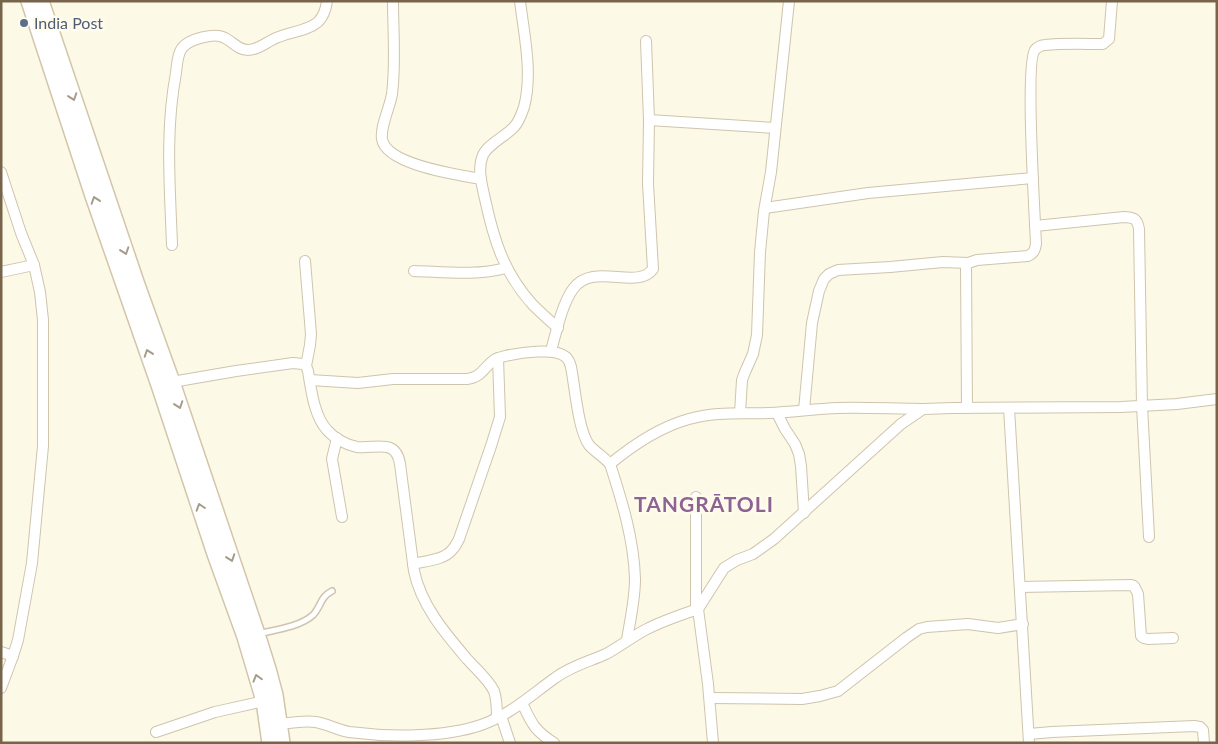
<svg xmlns="http://www.w3.org/2000/svg" width="1218" height="744" font-family="Lato,sans-serif">
	<style>
		.lines { fill: none; stroke-linecap: round; stroke-linejoin: round }
		.service-casing { stroke: #cfc4ad; stroke-width: 8 }
		.minor-casing { stroke: #cfc4ad; stroke-width: 12 }
		.secondary-casing { stroke: #d2c5aa; stroke-width: 18 }
		.service { stroke: #fff; stroke-width: 5 }
		.minor { stroke: #fff; stroke-width: 10 }
		.secondary { stroke: #fff; stroke-width: 15 }
		.oneway { stroke: #a79b8a }
		.service-dot { fill: #5c6f8a; stroke: #fffcee; stroke-width: 2 }
		.labels { text-anchor: middle; stroke-width: 5; stroke-linejoin: round; paint-order: stroke }
		.service-label { font-size: 16px; fill: #4e5e75; stroke: #fffcee; text-anchor: start }
		.district-label { font-size: 21px; font-weight: bold; letter-spacing: 1px; fill: #8e6293; stroke: #fffcee }
	</style>
	<rect width="100%" height="100%" fill="#fdf9e7"/>
	<g class="lines">
		<g class="service-casing">
			<path id="service" d="M258 634C274 630 300 627 313 615 321 607 320 597 332 591"/>
		</g>
		<g class="minor-casing">
			<g id="minor">
				<path d="M393 1C393 32 396 63 392 94 390 107 380 127 382 139 386 165 459 175 481 179"/>
				<path d="M520 1C524 35 533 73 524 107 522 113 519 122 514 127 506 136 488 144 483 155 477 169 482 185 485 199 494 241 504 273 533 305 541 313 550 321 558 328"/>
				<polyline points="649,120 775,128"/>
				<polyline points="1,172 21,233 34,265 40,292 43,320 43,446 32,563 18,640 13,656 1,688"/>
				<polyline points="765,208 868,193 1033,178"/>
				<path d="M1035 226 1124 217C1134 218 1137 218 1139 229L1142 406 1149 537"/>
				<path d="M172 245C170 187 165 131 176 73 177 65 177 55 182 48 189 39 215 32 225 38 233 42 238 50 248 50 257 50 264 44 272 40 286 32 306 32 318 22 324 16 326 9 327 1"/>
				<polyline points="305,261 311,334 310,345 306,366"/>
				<path d="M414 271C445 272 476 276 506 268"/>
				<polyline points="1,272 34,265"/>
				<path d="M551 351C556 333 562 304 573 289 593 261 637 291 653 269L648 184 649 120 646 41"/>
				<path d="M310 380 358 383 393 379H467C482 377 483 368 494 360 497 358 501 357 505 356 519 353 555 347 566 357 569 360 570 363 571 367 575 387 578 430 589 445 595 452 603 456 610 464 622 501 634 540 635 579 635 600 630 620 627 640"/>
				<path d="M172 382 236 371 293 363 303 364 306 366 308 371C311 389 314 416 327 430 334 438 346 445 357 447 376 449 396 438 400 464L414 571C421 605 445 633 467 659 476 669 488 679 494 691 497 700 497 709 497 718"/>
				<path d="M967 408 966 266 968 263 977 260 1028 256C1034 253 1035 250 1036 244 1035 218 1025 61 1035 50 1037 47 1042 45 1045 45 1063 43 1084 44 1103 44L1109 39 1112 1"/>
				<polyline points="1009,408 1029,743"/>
				<polyline points="804,410 812,323 819,291 824,279 829,274 838,270 890,267 943,262 968,263"/>
				<polyline points="740,413 742,380 745,372 753,354 757,335 760,252 764,211 771,172 789,1"/>
				<polyline points="777,413 785,429 795,444 799,454 801,466 804,513"/>
				<polyline points="337,438 332,459 342,517"/>
				<path d="M610 464C633 445 660 427 689 419 716 411 742 414 769 413 792 412 815 409 838 408 866 407 895 409 923 409"/>
				<path d="M413 564C425 561 444 560 452 550 455 547 457 543 459 539L491 446 500 417 498 358"/>
				<polyline points="1020,587 1131,585 1134,586 1138,594 1141,636 1144,638 1148,639 1173,638"/>
				<polyline points="698,609 724,568 737,560 753,554 774,539 901,424 923,409 953,408 1121,407 1177,404 1217,399"/>
				<polyline points="696,610 696,497"/>
				<polyline points="1,652 13,656"/>
				<polyline points="710,698 802,699 820,696 838,691 906,638 919,629 927,627 968,624 998,628 1023,624"/>
				<path d="M522 703C532 724 534 730 554 743"/>
				<polyline points="501,716 510,743"/>
				<path d="M274 725C288 723 303 720 316 722 327 724 338 730 349 732 388 737 443 738 481 725 510 715 531 695 555 678 571 666 588 662 606 654 619 647 632 637 645 630 662 621 680 615 698 609L708 684 713 743"/>
				<polyline points="156,732 215,712 264,701"/>
				<polyline points="1029,734 1052,732 1194,726 1200,727 1203,730 1204,743"/>
			</g>
		</g>
		<g class="secondary-casing">
			<g id="secondary">
				<polyline points="29,1 93,196 159,385 215,554 245,637 264,701 270,743"/>
				<polyline points="41,1 137,285 172,382 257,634 268,669 275,695 282,743"/>
			</g>
		</g>
		<use href="#service" class="service"/>
		<use href="#minor" class="minor"/>
		<use href="#secondary" class="secondary"/>
	</g>
	<defs><path id="oneway-chevron" d="M-2-3.5L2.5 0L-2 3.5" fill="none" stroke-width="1.6" stroke-linecap="round" stroke-linejoin="round" transform="scale(1.25)"/></defs>
	<g class="oneway">
		<use href="#oneway-chevron" transform="translate(73 97) rotate(71)"/>
		<use href="#oneway-chevron" transform="translate(95 200) rotate(-109)"/>
		<use href="#oneway-chevron" transform="translate(125 251) rotate(71)"/>
		<use href="#oneway-chevron" transform="translate(148 353) rotate(-109)"/>
		<use href="#oneway-chevron" transform="translate(179 405) rotate(71)"/>
		<use href="#oneway-chevron" transform="translate(200 507) rotate(-108)"/>
		<use href="#oneway-chevron" transform="translate(231 558) rotate(71)"/>
		<use href="#oneway-chevron" transform="translate(257 678) rotate(-106)"/>
	</g>
	<circle class="service-dot" cx="24" cy="23" r="5"/>
	<g class="labels">
		<g class="service-label">
			<text x="34" y="29">India Post</text>
		</g>
		<g class="district-label">
			<text x="704" y="512">TANGRĀTOLI</text>
		</g>
	</g>
	<rect width="1218" height="744" fill="none" stroke="#77654b" stroke-width="5"/>
</svg>
